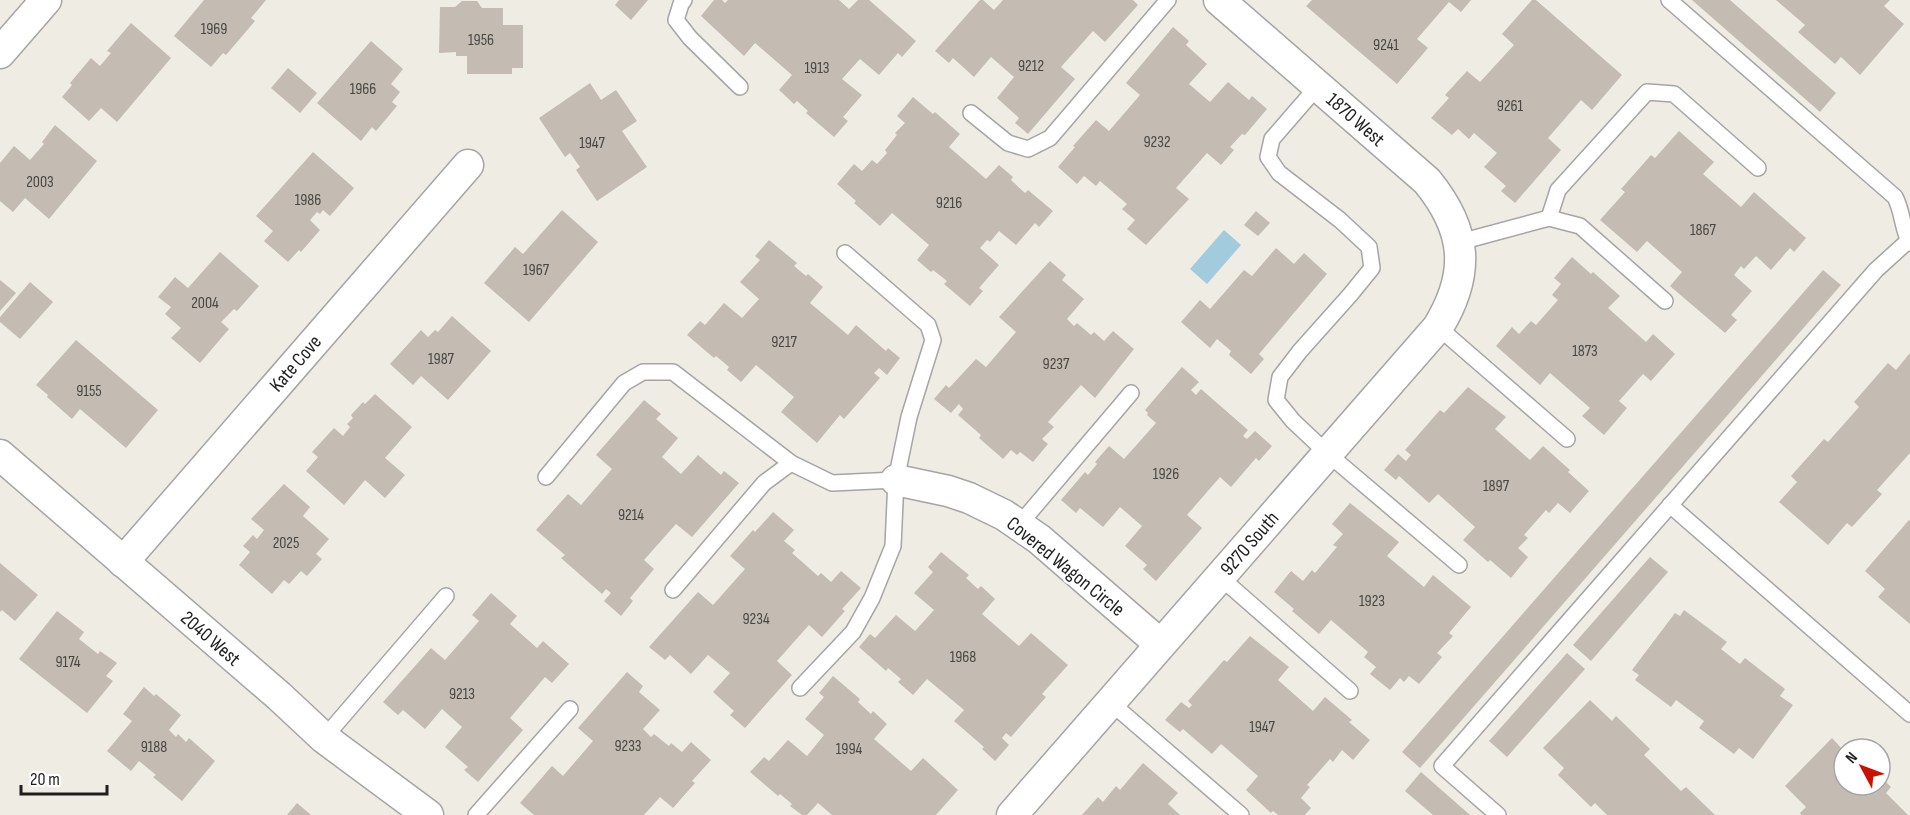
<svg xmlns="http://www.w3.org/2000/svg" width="1910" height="815" font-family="'Sofia Sans Condensed',sans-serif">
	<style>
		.water { fill: #a3cbde }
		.building { fill: #c4bcb3 }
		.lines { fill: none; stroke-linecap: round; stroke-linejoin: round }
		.lane-casing { stroke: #a5a5a5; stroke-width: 18 }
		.street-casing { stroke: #a5a5a5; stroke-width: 33 }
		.lane { stroke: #fff; stroke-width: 15 }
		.street { stroke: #fff; stroke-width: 30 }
		.labels { text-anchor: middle; stroke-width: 5; stroke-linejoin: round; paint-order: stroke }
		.number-label { font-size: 16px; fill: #484643 }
		.street-label { font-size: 20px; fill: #1e1e1e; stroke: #fff }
	</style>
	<rect width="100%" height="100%" fill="#efece3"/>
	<polygon class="water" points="1224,230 1241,245 1207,284 1190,269"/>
	<g class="building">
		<polygon points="204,0 266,0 251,18 255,21 226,55 223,53 211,67 174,36"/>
		<polygon points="619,0 648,0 631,20 615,5"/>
		<polygon points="714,0 722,0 725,3 728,0 839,0 849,9 858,0 869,0 916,41 902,57 898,53 879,75 860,59 842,79 862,95 843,117 848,121 834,137 806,113 808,111 797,101 794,104 779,90 792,75 755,43 744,56 701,16"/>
		<polygon points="980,0 983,0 994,10 1003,0 1133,0 1138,5 1105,42 1093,31 1061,67 1075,79 1028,134 1015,123 1019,118 997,98 1014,77 991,57 974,77 953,58 949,63 935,51"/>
		<polygon points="1312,0 1471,0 1461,12 1449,2 1417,39 1428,48 1397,84 1306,6"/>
		<polygon points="1532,0 1536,0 1622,75 1592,110 1581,100 1548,138 1561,150 1515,203 1501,191 1506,186 1484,167 1497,153 1474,133 1469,139 1458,129 1452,135 1431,118 1449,98 1445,95 1467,71 1480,82 1514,45 1502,34"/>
		<polygon points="1692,0 1730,0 1836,93 1820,112"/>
		<polygon points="1776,0 1890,0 1884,6 1904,24 1860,75 1841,57 1835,64 1798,32 1805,25"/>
		<polygon points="462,1 477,1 482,8 503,8 503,25 523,25 523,68 512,68 512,74 467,74 467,56 456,56 456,52 439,53 440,7 455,7"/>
		<polygon points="131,23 171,58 117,122 101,108 89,121 62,97 72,85 70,83 91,58 100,66 111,53 107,51"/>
		<polygon points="1173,27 1189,41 1186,45 1207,64 1189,84 1210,102 1228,82 1249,100 1252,96 1267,109 1245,135 1242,134 1230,147 1234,150 1221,165 1207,153 1176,188 1189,199 1146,245 1127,229 1135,220 1122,209 1127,204 1100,181 1096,186 1084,176 1077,184 1058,167 1075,147 1073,146 1096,120 1109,131 1140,95 1126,83"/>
		<polygon points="371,41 403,69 391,84 400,92 392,102 397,106 376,131 372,127 361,141 317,103"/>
		<polygon points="288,68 317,93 300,113 271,88"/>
		<polygon points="590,83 601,100 616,90 637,121 622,131 647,167 597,201 576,170 580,167 570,153 565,157 539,118"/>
		<polygon points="913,97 933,114 935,112 960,134 949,147 986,179 999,165 1013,177 1011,180 1025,193 1028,190 1053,211 1039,227 1035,223 1016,245 999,231 990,242 987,240 980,248 999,265 979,288 983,291 970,306 944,284 947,281 933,270 931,272 917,260 929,245 892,213 880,226 854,203 856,201 837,184 854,164 862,171 872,160 877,164 887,153 885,150 897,135 895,133 905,123 897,116"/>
		<polygon points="55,125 97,161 49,219 25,198 13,212 0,201 0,163 14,146 30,160 44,144 42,142"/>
		<polygon points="1679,131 1714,162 1703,174 1741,207 1754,192 1806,238 1794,252 1790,248 1771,270 1756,256 1744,269 1741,266 1734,275 1752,291 1731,315 1737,320 1725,333 1670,286 1682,272 1647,241 1637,252 1600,220 1625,192 1621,189 1651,155 1655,158"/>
		<polygon points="313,152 354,188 330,216 323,210 320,214 317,212 310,220 320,230 301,252 299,250 288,262 264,241 273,231 256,216"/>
		<polygon points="562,210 598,242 529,322 484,283 515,247 523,254"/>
		<polygon points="1256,211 1270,223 1258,236 1244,225"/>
		<polygon points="769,240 797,263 794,266 806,276 808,274 823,287 810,303 848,335 856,325 886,351 888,348 900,358 887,375 879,368 874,373 880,378 844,419 840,415 817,443 781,412 794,397 756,365 741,382 727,370 729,367 716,356 714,358 687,335 700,321 705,325 724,303 742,318 759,299 740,282 760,260 755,256"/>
		<polygon points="1276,248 1294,264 1304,253 1327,274 1259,354 1264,359 1251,374 1229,355 1231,351 1217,339 1210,348 1181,322 1200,300 1210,309 1244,270 1252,276"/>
		<polygon points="220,252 259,286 237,311 234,309 221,322 229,329 200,363 171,338 181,328 165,314 171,307 158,297 175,277 188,288"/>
		<polygon points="1572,257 1591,274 1593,272 1620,296 1608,308 1646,342 1653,334 1675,354 1651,381 1643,374 1619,401 1627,408 1604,435 1582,416 1590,408 1550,373 1540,385 1496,346 1512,327 1519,334 1531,321 1536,325 1558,300 1552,295 1561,284 1554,278"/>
		<polygon points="1050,261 1066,275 1062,280 1084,299 1067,319 1074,326 1077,323 1091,335 1094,332 1104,341 1113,331 1134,349 1095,398 1081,385 1048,422 1054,427 1042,439 1048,444 1033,462 1020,452 1017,455 1011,450 1003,459 979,438 981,435 958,415 963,409 959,404 951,413 934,399 946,385 949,388 976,359 986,367 1016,332 999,317"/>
		<polygon points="1823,270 1841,285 1420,768 1402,752"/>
		<polygon points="0,280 16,293 0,311"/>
		<polygon points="30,282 53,302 20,339 0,322 0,317"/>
		<polygon points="452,316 491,351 448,400 421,376 413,385 390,364 421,330 428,337 435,330 438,332"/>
		<polygon points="76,340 158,410 126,448 80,409 72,419 47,397 48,395 36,385"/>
		<polygon points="1910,353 1910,453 1877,490 1882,494 1852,527 1847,523 1828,545 1779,502 1797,482 1791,476 1824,439 1828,442 1859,407 1854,402 1888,363 1896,370"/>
		<polygon points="1182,367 1199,382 1191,390 1196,395 1201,389 1248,430 1243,436 1247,439 1255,431 1272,446 1259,461 1256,458 1231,487 1220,477 1187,515 1202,528 1156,581 1143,569 1147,565 1125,546 1142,526 1120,507 1103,527 1080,508 1076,513 1061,500 1085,472 1088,475 1097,464 1095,462 1109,446 1124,459 1156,423 1147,415 1148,413 1145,410"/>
		<polygon points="1468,387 1506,417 1495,429 1530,460 1543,446 1570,470 1568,472 1589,491 1570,513 1558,503 1549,513 1546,510 1524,535 1528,538 1518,548 1528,557 1511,578 1490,560 1488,562 1463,540 1475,527 1438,494 1429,503 1399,476 1396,480 1384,470 1398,454 1406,461 1411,455 1405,450 1440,410 1444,413"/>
		<polygon points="375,394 412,427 385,458 405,475 385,498 365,480 344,505 306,471 318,457 312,452 334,428 343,436 350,427 347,424 353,418 351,415 363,402 365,404"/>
		<polygon points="644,400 661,414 656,419 678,438 662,457 681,474 698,455 721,475 724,471 739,483 692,537 676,524 644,560 654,569 630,598 633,601 621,616 604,601 611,593 606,589 602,594 561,558 565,555 536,530 568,494 581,505 612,469 596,455"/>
		<polygon points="284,484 310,507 303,516 329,539 316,554 322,559 307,576 301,571 289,584 284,580 272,594 239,565 250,552 243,546 253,535 257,539 264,530 251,519"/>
		<polygon points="1350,503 1399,542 1387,556 1424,587 1433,575 1471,607 1449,633 1453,636 1437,653 1442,657 1419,684 1409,676 1404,682 1400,678 1390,690 1370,674 1376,667 1364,657 1368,652 1331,620 1319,634 1292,611 1294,609 1274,592 1291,571 1303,581 1312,570 1315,573 1337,547 1333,545 1343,534 1332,524"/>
		<polygon points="773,512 794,530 784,541 795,550 792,553 818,576 821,573 831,582 841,571 861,588 842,609 845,611 822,637 809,625 777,661 792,675 745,728 730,715 734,711 713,692 730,673 708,655 691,674 670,655 665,660 649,647 698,592 713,605 745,569 730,556 753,530 755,532"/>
		<polygon points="1909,520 1910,521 1910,624 1878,597 1885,589 1865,571"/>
		<polygon points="941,552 969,575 966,578 978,589 981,586 995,599 982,614 1019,646 1031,633 1068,665 1042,694 1046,697 1011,737 1006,733 1002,738 1009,745 995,761 982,749 984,747 954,721 964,710 927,679 913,695 898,682 901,679 888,668 886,671 859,647 870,634 875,638 896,615 915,631 934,610 914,593 933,572 928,567"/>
		<polygon points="1650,557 1668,572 1591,661 1573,645"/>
		<polygon points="0,563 38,595 15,621 2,610 0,612"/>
		<polygon points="491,593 517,616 510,624 537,648 543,641 569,664 552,683 545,677 510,718 523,730 478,782 464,770 468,767 445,747 462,727 442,709 425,729 403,710 398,715 383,702 431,648 445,660 479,621 472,615"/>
		<polygon points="1684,610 1727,642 1721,649 1740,664 1745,658 1785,689 1780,696 1793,705 1753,759 1739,748 1734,754 1699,728 1704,721 1676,700 1671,707 1635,680 1639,675 1632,670 1675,613 1680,616"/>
		<polygon points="57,611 84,632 79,639 98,654 100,651 117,663 106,676 113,681 87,713 19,659"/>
		<polygon points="1250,636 1289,667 1278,680 1313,711 1325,697 1352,720 1349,722 1370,740 1353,760 1342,750 1333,762 1330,759 1307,785 1310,787 1301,798 1311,808 1305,815 1278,815 1273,811 1271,813 1246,790 1258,776 1221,744 1212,754 1183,729 1180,732 1165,720 1181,702 1189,708 1192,705 1188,701 1224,660 1227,662"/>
		<polygon points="1567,653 1585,669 1507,757 1489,741"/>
		<polygon points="627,672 643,686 639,692 660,710 643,729 651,737 654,734 669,746 671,743 682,752 691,742 711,760 692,781 695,783 673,808 660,797 644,815 534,815 520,803 552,766 563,776 593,741 578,728"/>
		<polygon points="833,676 860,699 858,702 871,714 873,711 887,724 874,739 911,771 923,758 958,790 936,815 832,815 818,803 807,815 802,815 790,806 792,804 780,794 778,796 750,772 764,757 769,761 788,740 807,756 824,735 805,719 824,697 819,693"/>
		<polygon points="144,687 154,696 156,694 181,715 169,730 176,737 178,734 186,742 189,738 215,761 182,801 153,777 156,775 139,761 131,771 107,751 132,721 123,714"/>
		<polygon points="1590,700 1612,721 1616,716 1650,749 1644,755 1681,791 1686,787 1715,815 1607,815 1595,803 1591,807 1558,775 1564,768 1543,748"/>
		<polygon points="1832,738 1844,751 1844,785 1880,785 1880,776 1891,787 1886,793 1908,815 1801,815 1800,813 1806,807 1785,786"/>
		<polygon points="1143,763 1178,793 1168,804 1180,815 1082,815 1098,797 1103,802 1116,786 1120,790"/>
		<polygon points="1421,772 1470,815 1433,815 1405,791"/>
		<polygon points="297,803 311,815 287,815"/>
	</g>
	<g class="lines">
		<g class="lane-casing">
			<g id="lane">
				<polyline points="684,0 681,4 676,20 690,38 740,87"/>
				<path d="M1669 0 1895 197C1903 212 1902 229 1910 243"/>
				<polyline points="1318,86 1272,139 1268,157 1279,173 1340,220 1369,247 1372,268 1350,295 1300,351 1280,377 1276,400 1293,421 1327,453 1459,565"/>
				<polyline points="971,113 1008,143 1028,149 1050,138 1168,0"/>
				<polyline points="1549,218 1558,190 1647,92 1674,94 1758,168"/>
				<polyline points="1460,242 1549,218 1580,226 1665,301"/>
				<polyline points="1438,327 1567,439"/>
				<polyline points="546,477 624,383 643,372 673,372 791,463 832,483 896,480"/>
				<polyline points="1670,505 1910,714"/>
				<polyline points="1019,525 1131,393"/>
				<polyline points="1220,577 1350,691"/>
				<polyline points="673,590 764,483 791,463"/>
				<polyline points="800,688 853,632 872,598 893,546 896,480 909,417 933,340 928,325 845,253"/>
				<polyline points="1110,702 1241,815"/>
				<polyline points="324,738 446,596"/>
				<polyline points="476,815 570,709"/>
				<polyline points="1498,815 1442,766 1876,270 1908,241"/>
			</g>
		</g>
		<g class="street-casing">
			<g id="street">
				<polyline points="0,53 46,0"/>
				<polyline points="0,455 279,696 324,738 428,815"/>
				<polyline points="896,480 948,491 969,498 1004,515 1039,539 1160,644"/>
				<polyline points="123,562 468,165"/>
				<path d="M1012 815 1438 327C1471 273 1467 230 1427 181L1219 0"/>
			</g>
		</g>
		<use href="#lane" class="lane"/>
		<use href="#street" class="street"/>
	</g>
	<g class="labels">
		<g class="number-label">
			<text x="214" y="34">1969</text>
			<text x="481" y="45">1956</text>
			<text x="1386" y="50">9241</text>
			<text x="1031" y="71">9212</text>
			<text x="817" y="73">1913</text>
			<text x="363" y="94">1966</text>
			<text x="1510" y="111">9261</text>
			<text x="1157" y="147">9232</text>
			<text x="592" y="148">1947</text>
			<text x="40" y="187">2003</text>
			<text x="308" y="205">1986</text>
			<text x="949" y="208">9216</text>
			<text x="1703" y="235">1867</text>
			<text x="536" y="275">1967</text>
			<text x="205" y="308">2004</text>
			<text x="784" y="347">9217</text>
			<text x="1585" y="356">1873</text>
			<text x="441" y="364">1987</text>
			<text x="1056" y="369">9237</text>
			<text x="89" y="396">9155</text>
			<text x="1166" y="479">1926</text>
			<text x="1496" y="491">1897</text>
			<text x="631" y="520">9214</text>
			<text x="286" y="548">2025</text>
			<text x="1372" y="606">1923</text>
			<text x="756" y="624">9234</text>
			<text x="963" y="662">1968</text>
			<text x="68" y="667">9174</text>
			<text x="462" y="699">9213</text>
			<text x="1262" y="732">1947</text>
			<text x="628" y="751">9233</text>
			<text x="154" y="752">9188</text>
			<text x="849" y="754">1994</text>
		</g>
		<g class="street-label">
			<text transform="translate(1356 119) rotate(41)" y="7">1870 West</text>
			<text transform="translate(295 363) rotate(-49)" y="7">Kate Cove</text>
			<text transform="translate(1249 543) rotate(-49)" y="7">9270 South</text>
			<text transform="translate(1066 566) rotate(39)" y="7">Covered Wagon Circle</text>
			<text transform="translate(211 638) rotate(41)" y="7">2040 West</text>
		</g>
	</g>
	<g transform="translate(1862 767) rotate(311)"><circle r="28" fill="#ffffff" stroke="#a5a5a5" stroke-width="1.5"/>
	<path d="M0-4.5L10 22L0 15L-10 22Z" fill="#cb1200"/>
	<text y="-9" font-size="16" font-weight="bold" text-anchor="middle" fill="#1e1e1e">N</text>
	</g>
	<path d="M21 785v9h86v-9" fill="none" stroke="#1e1e1e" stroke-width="3"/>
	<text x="30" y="785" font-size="18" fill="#1e1e1e" stroke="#ffffff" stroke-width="4.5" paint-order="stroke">20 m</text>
</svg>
